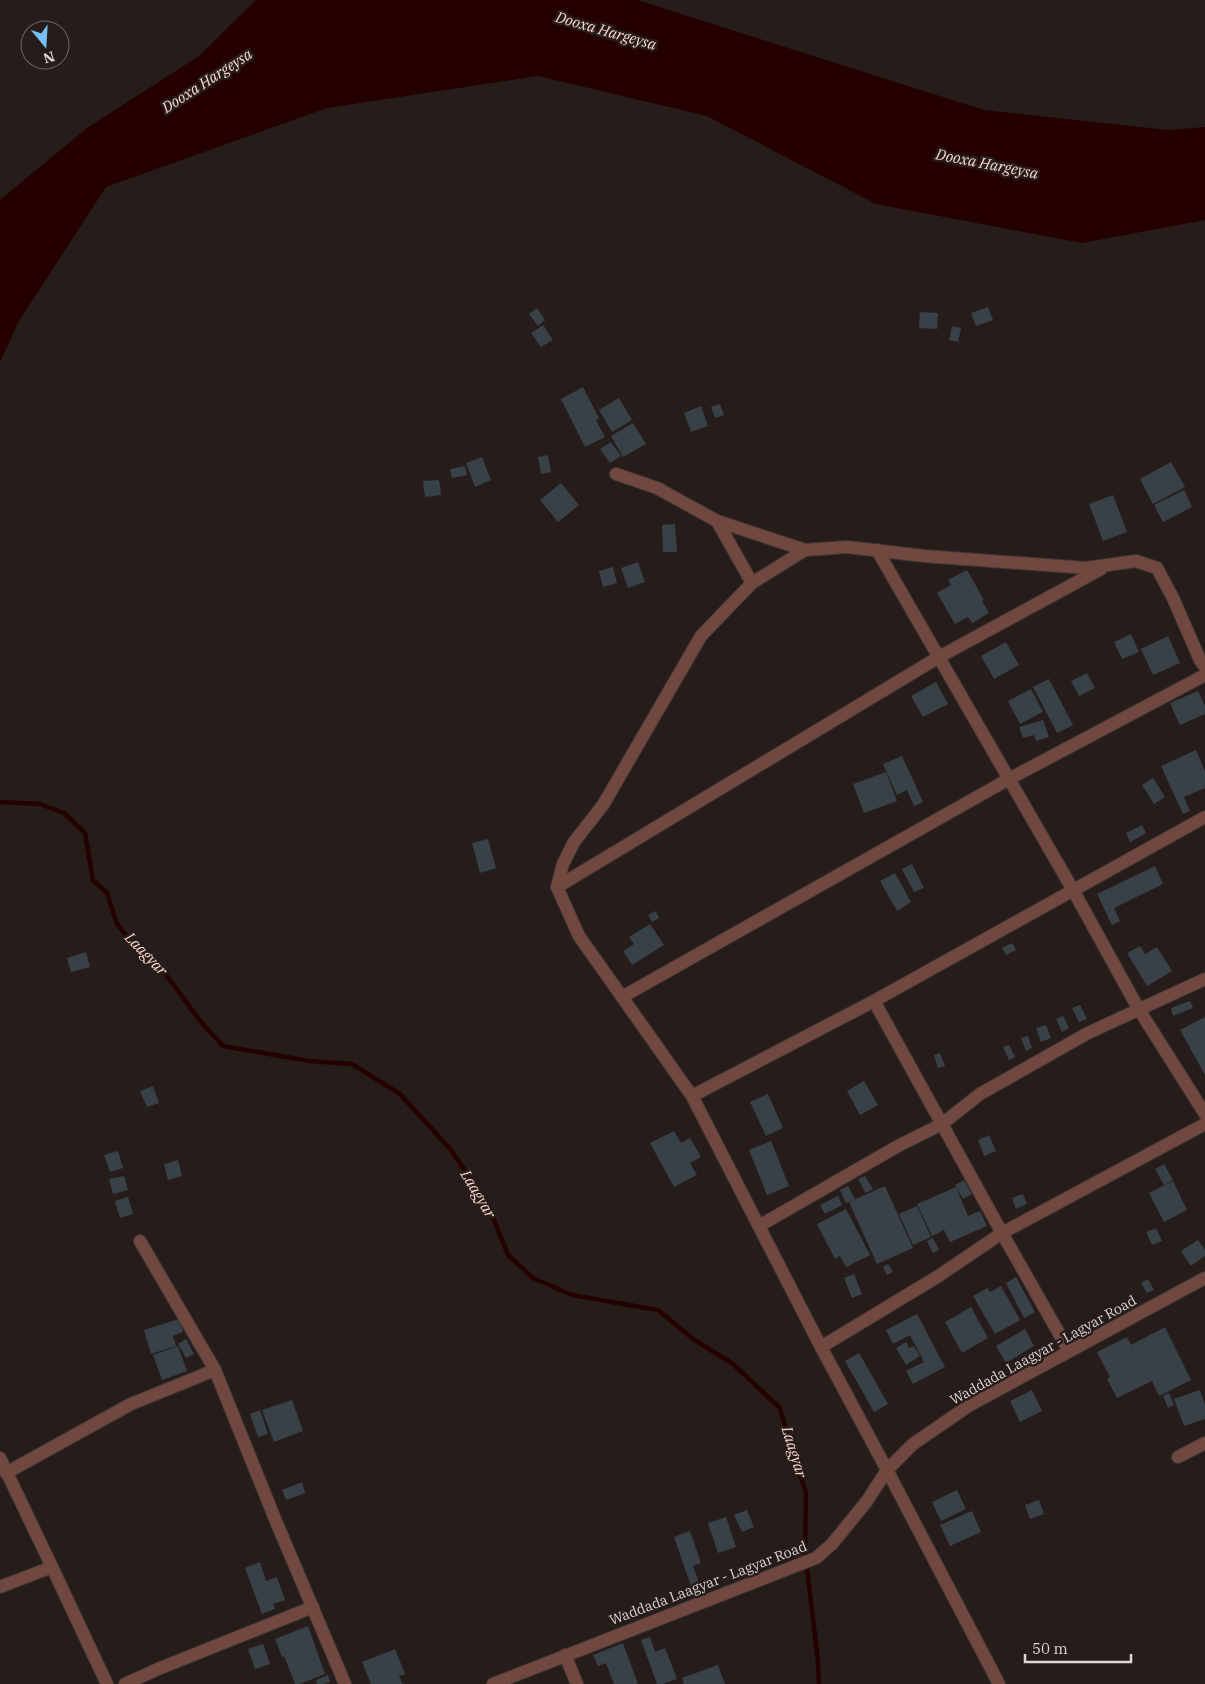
<svg xmlns="http://www.w3.org/2000/svg" width="1205" height="1684" font-family="'IBM Plex Serif',serif">
	<style>
		.water { fill: #250000 }
		.lines { fill: none; stroke-linecap: round; stroke-linejoin: round }
		.stream { stroke: #250000; stroke-width: 4.5 }
		.building { fill: #384147 }
		.minor-casing { stroke: #403735; stroke-width: 14 }
		.minor { stroke: #714840; stroke-width: 12 }
		.labels { text-anchor: middle; stroke-width: 5; stroke-linejoin: round; paint-order: stroke }
		.street-label { font-size: 14px; fill: #ddd6d5; stroke: #261d1b }
		.water-label { font-size: 15px; font-style: italic; fill: #fddad4; stroke: #261d1b }
	</style>
	<rect width="100%" height="100%" fill="#261d1b"/>
	<polygon class="water" points="256,0 637,0 984,110 1169,130 1205,127 1205,220 1082,243 876,204 707,116 538,76 327,108 106,187 19,321 0,362 0,200 87,128 199,56"/>
	<g class="lines">
		<polyline class="stream" points="0,802 40,804 64,813 85,833 93,880 107,893 117,924 134,945 164,972 201,1022 223,1046 309,1061 352,1064 400,1094 451,1150 488,1205 508,1255 533,1278 572,1295 658,1310 693,1339 733,1364 780,1408 793,1455 806,1492 805,1552 818,1661 819,1684"/>
	</g>
	<g class="building">
		<polygon points="988,307 993,320 976,326 971,313"/>
		<polygon points="537,308 545,320 538,326 529,314"/>
		<polygon points="920,312 938,313 937,329 919,328"/>
		<polygon points="543,325 553,340 541,347 531,333"/>
		<polygon points="952,326 961,328 958,342 949,340"/>
		<polygon points="583,387 599,418 596,420 605,437 585,447 561,399"/>
		<polygon points="619,398 632,420 612,432 599,410"/>
		<polygon points="720,404 724,415 715,418 711,407"/>
		<polygon points="701,406 708,426 691,432 684,413"/>
		<polygon points="633,423 646,444 623,457 611,436"/>
		<polygon points="611,442 621,456 610,463 600,449"/>
		<polygon points="548,455 551,472 541,474 538,457"/>
		<polygon points="482,457 491,480 475,487 466,463"/>
		<polygon points="1171,462 1185,487 1153,504 1140,479"/>
		<polygon points="465,466 467,475 452,478 450,469"/>
		<polygon points="439,480 441,495 425,497 423,481"/>
		<polygon points="561,483 579,505 558,522 540,500"/>
		<polygon points="1184,490 1192,507 1163,522 1154,505"/>
		<polygon points="1113,495 1127,532 1103,541 1089,504"/>
		<polygon points="675,524 677,552 663,552 662,525"/>
		<polygon points="638,562 645,582 628,588 621,568"/>
		<polygon points="613,567 617,583 603,587 599,571"/>
		<polygon points="967,570 984,600 982,601 989,613 972,623 968,617 955,624 937,593 951,585 948,580"/>
		<polygon points="1131,634 1139,652 1122,659 1114,642"/>
		<polygon points="1168,636 1180,663 1153,675 1141,649"/>
		<polygon points="1006,642 1019,665 994,679 981,656"/>
		<polygon points="1087,673 1095,688 1079,696 1071,681"/>
		<polygon points="1049,679 1073,725 1057,733 1033,687"/>
		<polygon points="936,682 948,704 923,717 911,696"/>
		<polygon points="1031,689 1043,712 1020,724 1008,701"/>
		<polygon points="1198,691 1205,706 1205,714 1180,725 1170,703"/>
		<polygon points="1043,720 1049,737 1036,741 1034,735 1023,738 1019,727"/>
		<polygon points="1196,750 1205,771 1205,788 1184,797 1190,811 1183,814 1161,766"/>
		<polygon points="902,756 923,802 914,806 907,790 897,795 883,764"/>
		<polygon points="886,772 897,801 864,813 853,784"/>
		<polygon points="1153,778 1165,797 1154,804 1142,785"/>
		<polygon points="1142,825 1146,833 1130,842 1126,833"/>
		<polygon points="488,839 496,868 480,873 472,843"/>
		<polygon points="912,864 924,888 914,892 902,869"/>
		<polygon points="1155,866 1163,884 1114,908 1120,921 1112,925 1097,894"/>
		<polygon points="895,873 911,902 897,911 880,881"/>
		<polygon points="656,911 659,918 652,922 648,915"/>
		<polygon points="650,924 664,945 632,965 623,951 634,944 629,937"/>
		<polygon points="1012,943 1016,950 1006,955 1002,948"/>
		<polygon points="1140,946 1145,954 1157,947 1172,971 1147,986 1127,953"/>
		<polygon points="86,952 90,967 71,972 67,958"/>
		<polygon points="1190,1001 1193,1008 1173,1016 1171,1008"/>
		<polygon points="1080,1005 1087,1019 1079,1022 1072,1008"/>
		<polygon points="1063,1016 1069,1028 1062,1032 1056,1019"/>
		<polygon points="1205,1017 1205,1075 1180,1030"/>
		<polygon points="1046,1025 1051,1038 1041,1042 1036,1028"/>
		<polygon points="1028,1036 1032,1048 1026,1051 1021,1038"/>
		<polygon points="1009,1045 1015,1057 1009,1060 1003,1047"/>
		<polygon points="940,1053 945,1066 938,1068 934,1055"/>
		<polygon points="864,1081 878,1105 860,1115 847,1091"/>
		<polygon points="153,1086 159,1103 147,1107 140,1091"/>
		<polygon points="768,1094 783,1128 766,1136 750,1102"/>
		<polygon points="674,1131 681,1143 690,1138 701,1157 690,1163 697,1175 674,1187 650,1143"/>
		<polygon points="989,1135 996,1151 984,1156 978,1140"/>
		<polygon points="771,1141 789,1186 767,1195 749,1150"/>
		<polygon points="118,1151 123,1168 110,1172 104,1155"/>
		<polygon points="178,1160 182,1176 168,1180 164,1164"/>
		<polygon points="1164,1164 1173,1180 1164,1185 1155,1169"/>
		<polygon points="124,1176 128,1190 113,1194 109,1179"/>
		<polygon points="865,1176 873,1189 866,1193 858,1179"/>
		<polygon points="964,1180 972,1194 963,1199 955,1185"/>
		<polygon points="1173,1181 1187,1210 1164,1222 1149,1193"/>
		<polygon points="848,1186 855,1199 846,1203 840,1190"/>
		<polygon points="885,1186 913,1248 877,1264 849,1202"/>
		<polygon points="956,1187 968,1216 980,1211 987,1226 950,1242 944,1230 932,1236 917,1204"/>
		<polygon points="1023,1194 1027,1204 1016,1209 1012,1198"/>
		<polygon points="838,1196 842,1205 825,1214 820,1205"/>
		<polygon points="128,1197 133,1214 120,1218 115,1201"/>
		<polygon points="917,1206 931,1237 913,1245 899,1214"/>
		<polygon points="846,1209 870,1255 846,1267 840,1256 835,1259 817,1224"/>
		<polygon points="1156,1228 1162,1241 1152,1245 1146,1232"/>
		<polygon points="933,1238 939,1250 933,1253 927,1241"/>
		<polygon points="1198,1240 1205,1250 1205,1256 1191,1266 1181,1251"/>
		<polygon points="888,1264 893,1272 887,1275 883,1267"/>
		<polygon points="854,1274 862,1294 852,1298 844,1278"/>
		<polygon points="1016,1277 1035,1312 1024,1318 1006,1283"/>
		<polygon points="1148,1279 1154,1290 1147,1293 1141,1283"/>
		<polygon points="1001,1286 1020,1320 995,1334 973,1296 988,1288 990,1292"/>
		<polygon points="971,1307 988,1338 962,1353 945,1322"/>
		<polygon points="917,1314 945,1367 913,1384 906,1371 924,1362 910,1335 893,1344 886,1330"/>
		<polygon points="179,1319 183,1332 173,1336 176,1346 151,1354 144,1330"/>
		<polygon points="1165,1327 1191,1380 1159,1396 1152,1381 1117,1398 1107,1379 1110,1377 1097,1352 1127,1337 1131,1345"/>
		<polygon points="1025,1329 1034,1346 1006,1363 996,1346"/>
		<polygon points="186,1339 194,1354 186,1358 178,1344"/>
		<polygon points="906,1342 909,1348 914,1346 920,1356 906,1365 896,1348"/>
		<polygon points="178,1346 187,1371 162,1380 153,1355"/>
		<polygon points="859,1353 888,1404 874,1412 845,1361"/>
		<polygon points="1032,1390 1042,1411 1020,1422 1010,1401"/>
		<polygon points="1200,1390 1205,1405 1205,1419 1184,1426 1174,1399"/>
		<polygon points="1169,1393 1174,1405 1168,1408 1163,1396"/>
		<polygon points="292,1400 303,1431 274,1442 262,1410"/>
		<polygon points="260,1410 268,1434 258,1437 250,1414"/>
		<polygon points="302,1482 305,1493 286,1500 282,1490"/>
		<polygon points="957,1490 966,1509 941,1521 932,1502"/>
		<polygon points="1039,1500 1044,1514 1030,1519 1025,1505"/>
		<polygon points="747,1510 754,1527 742,1532 734,1515"/>
		<polygon points="972,1511 981,1532 950,1546 940,1525"/>
		<polygon points="726,1517 736,1547 718,1553 708,1523"/>
		<polygon points="690,1531 701,1563 693,1566 699,1583 691,1586 674,1537"/>
		<polygon points="260,1562 266,1581 277,1577 285,1600 273,1604 275,1609 262,1614 245,1568"/>
		<polygon points="308,1626 325,1674 300,1684 295,1684 284,1656 282,1657 275,1639"/>
		<polygon points="650,1637 655,1652 665,1648 677,1679 663,1684 657,1684 641,1640"/>
		<polygon points="623,1643 638,1684 614,1684 606,1663 598,1666 593,1655"/>
		<polygon points="263,1644 270,1664 255,1669 248,1649"/>
		<polygon points="395,1649 405,1674 399,1676 403,1684 371,1684 362,1662"/>
		<polygon points="718,1665 725,1684 684,1684 682,1678"/>
		<polygon points="328,1675 330,1682 324,1684 317,1684 316,1680"/>
	</g>
	<g class="lines">
		<g class="minor-casing">
			<g id="minor">
				<polyline points="616,474 657,488 717,521 805,550 847,547 924,556 1086,568 1136,561 1157,568 1173,598 1200,660 1205,667"/>
				<polyline points="717,521 752,583"/>
				<polyline points="805,550 752,583 701,636 603,805 574,842 563,864 557,887 579,936 692,1096 821,1347 887,1470 999,1684"/>
				<polyline points="877,550 1073,890 1138,1008 1205,1114"/>
				<polyline points="557,887 939,657 1101,569"/>
				<polyline points="622,997 1009,779 1205,675"/>
				<polyline points="874,1001 1002,1233 1069,1351"/>
				<polyline points="692,1096 874,1001 1205,817"/>
				<polyline points="759,1226 898,1146 942,1124 980,1094 1088,1033 1205,979"/>
				<polyline points="140,1241 215,1370 275,1519 345,1684"/>
				<polyline points="821,1347 937,1277 1002,1233 1205,1124"/>
				<polyline points="1178,1457 1205,1443"/>
				<polyline points="0,1458 52,1567"/>
				<polyline points="6,1473 131,1404 215,1370"/>
				<polyline points="0,1587 52,1567 107,1684"/>
				<polyline points="565,1655 577,1684"/>
				<polyline points="125,1684 158,1669 313,1607"/>
				<polyline points="493,1684 816,1558 832,1544 867,1501 887,1470 913,1444 970,1405 1205,1278"/>
			</g>
		</g>
		<use href="#minor" class="minor"/>
	</g>
	<g class="labels">
		<g class="street-label">
			<text transform="translate(1043 1350) rotate(-29)" y="5">Waddada Laagyar - Lagyar Road</text>
			<text transform="translate(708 1583) rotate(-21)" y="5">Waddada Laagyar - Lagyar Road</text>
		</g>
		<g class="water-label">
			<text transform="translate(606 31) rotate(16)" y="5">Dooxa Hargeysa</text>
			<text transform="translate(207 81) rotate(-33)" y="5">Dooxa Hargeysa</text>
			<text transform="translate(987 164) rotate(11)" y="5">Dooxa Hargeysa</text>
			<text transform="translate(146 954) rotate(46)" y="5">Laagyar</text>
			<text transform="translate(478 1194) rotate(59)" y="5">Laagyar</text>
			<text transform="translate(794 1452) rotate(73)" y="5">Laagyar</text>
		</g>
	</g>
	<g transform="translate(45 45) rotate(162)"><circle r="24" fill="#261d1b" stroke="#6f6765"/>
	<path d="M0-4L9 19L0 12L-9 19Z" fill="#75c0f6"/>
	<text y="-8" font-size="14" font-weight="bold" text-anchor="middle" fill="#ddd6d5">N</text>
	</g>
	<path d="M1025 1654v8h106v-8" fill="none" stroke="#ddd6d5" stroke-width="2.5"/>
	<text x="1032" y="1654" font-size="15" fill="#ddd6d5" stroke="#261d1b" stroke-width="4" paint-order="stroke">50 m</text>
</svg>
